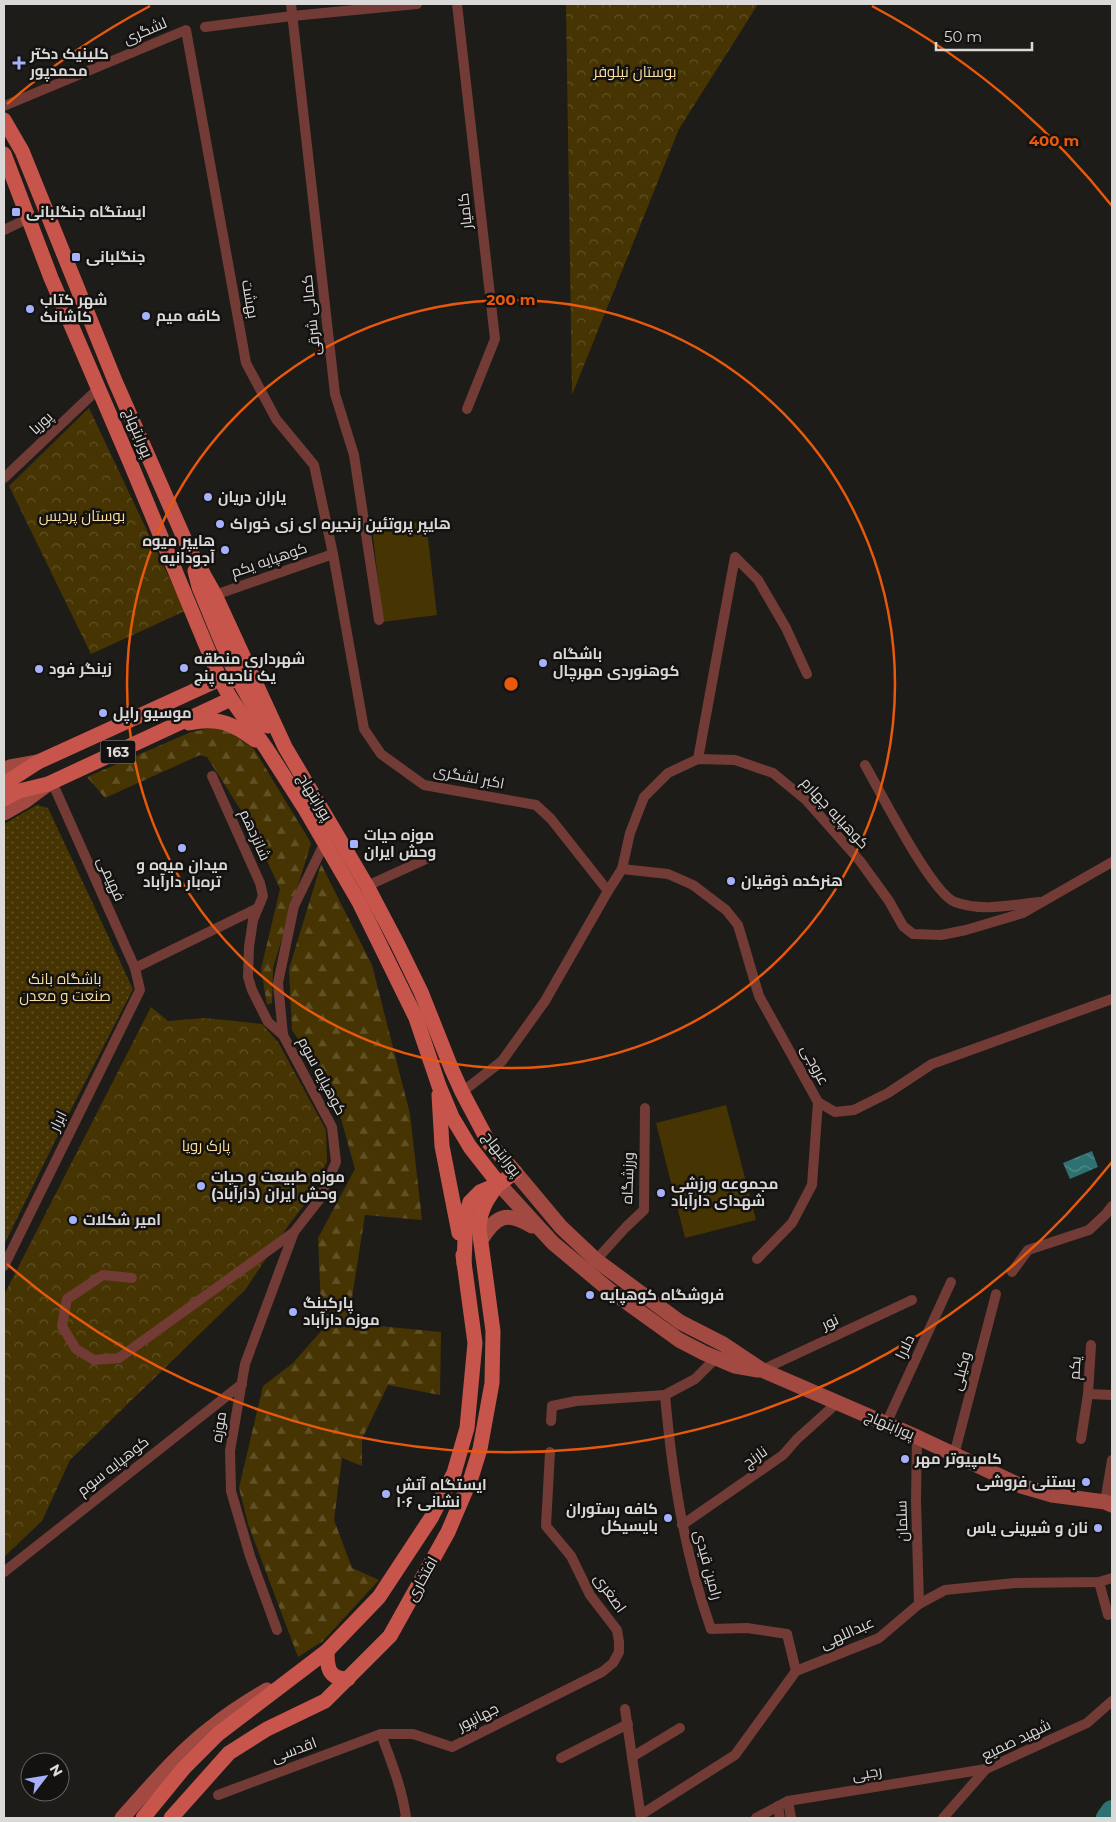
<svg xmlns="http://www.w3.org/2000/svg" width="1116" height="1822" font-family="Montserrat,Cairo,sans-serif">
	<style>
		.grass { fill: #463402 }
		.forest { fill: url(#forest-firs) }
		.park { fill: url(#park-crowns) }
		.garden { fill: url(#garden-dots) }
		.water { fill: url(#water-waves) }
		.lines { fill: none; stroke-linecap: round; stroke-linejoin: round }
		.river { stroke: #2d7172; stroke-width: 22 }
		.street { stroke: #723b35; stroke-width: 10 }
		.secondary { stroke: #a24a42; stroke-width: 15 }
		.primary { stroke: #c7554b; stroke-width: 15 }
		.ring { fill: none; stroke: #e8590c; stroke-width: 2.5 }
		.poi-dot { fill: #a5b1fc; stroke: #141210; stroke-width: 2 }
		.labels { text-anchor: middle; stroke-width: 5; stroke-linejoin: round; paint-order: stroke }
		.shield { fill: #141210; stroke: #9f9d9b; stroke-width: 1 }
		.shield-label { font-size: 14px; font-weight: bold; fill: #dad9d7 }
		.street-label { font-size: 15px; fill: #dad9d7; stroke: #141210 }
		.poi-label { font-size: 15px; font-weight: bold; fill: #dad9d7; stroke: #141210; text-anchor: start }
		.park-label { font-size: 15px; fill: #fadf9f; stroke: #141210 }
		.centre { fill: #e8590c; stroke: #141210; stroke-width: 2.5 }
		.ring-label { font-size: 15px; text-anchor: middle; font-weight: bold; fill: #e8590c; stroke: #141210; stroke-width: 5; stroke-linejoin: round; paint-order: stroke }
	</style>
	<defs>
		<pattern id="forest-firs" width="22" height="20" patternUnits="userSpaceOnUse" patternTransform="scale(1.25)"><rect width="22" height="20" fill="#463402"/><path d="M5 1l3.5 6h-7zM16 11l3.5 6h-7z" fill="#605126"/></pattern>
		<pattern id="park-crowns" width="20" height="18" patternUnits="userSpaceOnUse" patternTransform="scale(1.25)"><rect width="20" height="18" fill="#463402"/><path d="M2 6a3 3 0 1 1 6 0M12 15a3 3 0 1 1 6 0" fill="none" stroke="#605126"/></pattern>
		<pattern id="garden-dots" width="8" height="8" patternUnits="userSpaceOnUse" patternTransform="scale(1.25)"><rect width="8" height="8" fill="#463402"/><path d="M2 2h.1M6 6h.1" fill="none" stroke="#605126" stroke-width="1.8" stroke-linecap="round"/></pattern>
		<pattern id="water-waves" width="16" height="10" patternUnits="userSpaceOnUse" patternTransform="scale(1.25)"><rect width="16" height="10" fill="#2d7172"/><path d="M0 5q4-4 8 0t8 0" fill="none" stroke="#558b8c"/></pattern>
	</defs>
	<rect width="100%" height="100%" fill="#1d1c19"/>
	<g class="grass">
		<polygon points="426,521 437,615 383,622 372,528"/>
		<polygon points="726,1105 756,1220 685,1238 656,1123"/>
	</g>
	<g class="forest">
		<polygon points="221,726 254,749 311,843 273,968 272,1003 267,1005 261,969 280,889 251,826 207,757 200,755 105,798 87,777 191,732"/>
		<polygon points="321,864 372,965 410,1114 422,1220 365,1215 348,1323 441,1332 440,1395 388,1385 362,1439 362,1466 342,1458 334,1520 352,1568 379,1580 323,1641 298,1657 248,1524 239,1488 263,1386 293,1363 322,1330 318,1238 355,1169 333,1090 292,1030 289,969"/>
	</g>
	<g class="park">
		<polygon points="566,4 758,4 679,129 572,395"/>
		<polygon points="89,408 185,611 91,654 9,486"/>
		<polygon points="151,1007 168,1021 205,1018 262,1024 278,1042 326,1130 327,1162 311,1196 288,1226 245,1290 70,1460 42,1521 4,1557 4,1295"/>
	</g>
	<polygon class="garden" points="37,805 48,808 133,989 60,1131 4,1245 4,824"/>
	<polygon class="water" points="1092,1151 1098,1167 1070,1179 1063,1163"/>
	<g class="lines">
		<polyline class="river" points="1107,1818 1112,1811"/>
		<g class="street">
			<polyline points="291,4 335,394 354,455 379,620"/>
			<polyline points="457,4 495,339 467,409"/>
			<polyline points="205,27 292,16 417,4"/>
			<polyline points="4,106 186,30 246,363 276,419 314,465 333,554 364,729 381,754 424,785 536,805 551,819 608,891"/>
			<polyline points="4,230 29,218"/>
			<polyline points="4,478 98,389"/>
			<polyline points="215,595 333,554"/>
			<polyline points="698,759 735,557 758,580 786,628 807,674"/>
			<path d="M865 765C880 791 932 894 955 902 982 912 1011 905 1039 902"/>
			<polyline points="212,776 260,883 263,896 253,920 249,947 248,977 252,990 268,1022 283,1035"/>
			<polyline points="622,869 668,874 693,885 726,910 738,925 759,996 818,1102 835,1112 854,1110 888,1093 932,1064 1112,999"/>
			<polyline points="367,886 426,859"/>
			<polyline points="135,968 258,908"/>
			<polyline points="462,1092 502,1061 545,1001 608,891 622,869 630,833 644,797 668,773 698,759 735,760 773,773 806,800 860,861 889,901 903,926 913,934 941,935 966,930 1023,913 1112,862"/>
			<polyline points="757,1259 792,1223 812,1185 818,1102"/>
			<polyline points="596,1260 626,1227 644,1210 645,1108"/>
			<polyline points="4,1266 140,990 135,968 52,782"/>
			<polyline points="1012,1272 1028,1250 1089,1230 1106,1214 1112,1206"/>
			<polyline points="132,1278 103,1275 67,1299 62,1326 76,1349 94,1360 119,1358 294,1232 319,1200 336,1162 332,1127 283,1035 278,983 294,906 325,842"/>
			<polyline points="762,1370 912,1300"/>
			<polyline points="1088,1394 1112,1395"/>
			<path d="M665 1395C672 1474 684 1553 711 1629L747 1628 787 1634 796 1671"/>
			<polyline points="551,1421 552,1406 576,1401 665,1395 695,1379 716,1358"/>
			<polyline points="886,1424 951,1282"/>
			<polyline points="917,1437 916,1500 919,1604"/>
			<polyline points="1081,1439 1088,1394 1091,1345"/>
			<polyline points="954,1455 996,1294"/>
			<polyline points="1108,1506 1105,1502 1112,1460"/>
			<polyline points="682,1525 783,1455 797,1439 837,1403"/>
			<polyline points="4,1572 242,1384"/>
			<polyline points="1099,1582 1108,1615"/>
			<polyline points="277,1630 250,1556 231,1491 230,1451 245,1364 294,1232"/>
			<polyline points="625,1709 641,1818"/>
			<polyline points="632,1757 680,1728"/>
			<polyline points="561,1758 628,1724"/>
			<polyline points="218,1795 381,1734"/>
			<polyline points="788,1801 791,1818"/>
			<polyline points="778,1806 780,1818"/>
			<polyline points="642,1814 735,1755 796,1671 879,1638 919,1604 945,1590 1015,1583 1099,1582 1112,1578"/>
			<path d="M405 1818 406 1817C402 1788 391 1761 381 1734H413L452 1747 602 1672 613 1663 619 1652V1642L617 1630 590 1595 571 1556 546 1526 550 1452"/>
			<polyline points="756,1818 788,1801 986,1769"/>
			<polyline points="943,1818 986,1769 1087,1723 1112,1701"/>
		</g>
		<g class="secondary">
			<polyline points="4,770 10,767 38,762"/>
			<polyline points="4,813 25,801 48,784"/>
			<polyline points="515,1172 561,1227 596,1260 680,1322 723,1344 762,1370 917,1437 1021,1486 1052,1495 1105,1502 1112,1505"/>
			<polyline points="499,1184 553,1243 608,1289 654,1322 679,1340 704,1353 735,1366 758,1370"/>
			<path d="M481 1240C496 1215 507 1211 532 1226"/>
			<path d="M122 1818C151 1786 178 1753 212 1727 229 1713 248 1701 267 1690"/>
		</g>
		<g class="primary">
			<polyline points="4,120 22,151 115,381 188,547 215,595 285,747 367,886 398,945 421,992 452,1070 462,1092 489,1143 515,1172 499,1184 480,1192 470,1202 466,1214 464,1264"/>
			<polyline points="4,154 51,278 130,462 220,679 231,699 266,748 305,809 359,902 416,1018 439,1086 452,1117 470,1147 499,1184"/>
			<path d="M195 571 199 587C219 634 236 686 268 726"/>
			<path d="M189 723C219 717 232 723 255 740"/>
			<polyline points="4,784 38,762 220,679 239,681"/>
			<polyline points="4,799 19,791 48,784 231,699"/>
			<polyline points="439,1095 442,1146 459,1233"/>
			<path d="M327 1651C327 1667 328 1679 348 1679"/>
			<polyline points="143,1818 184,1768 218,1734 327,1651 379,1597 431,1518 454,1473 467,1428 475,1343 463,1255"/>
			<path d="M171 1818 229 1753 267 1729 325 1701 390 1636 448 1532 471 1478 480 1449 492 1383 493 1331 479 1228C480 1210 486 1201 496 1187"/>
		</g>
	</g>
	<g class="ring">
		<circle cx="511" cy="684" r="384"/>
		<path d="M1112 1162A768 768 0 0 1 7 1264M7 104A768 768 0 0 1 150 6M872 6A768 768 0 0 1 1112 206"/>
	</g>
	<g class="poi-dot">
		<path d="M16.5 55.5h5v5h5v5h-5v5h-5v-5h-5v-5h5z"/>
		<rect x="11" y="207" width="10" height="10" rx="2.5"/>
		<rect x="71" y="252" width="10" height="10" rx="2.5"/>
		<circle cx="30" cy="309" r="5"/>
		<circle cx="146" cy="316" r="5"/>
		<circle cx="208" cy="497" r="5"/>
		<circle cx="220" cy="524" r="5"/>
		<circle cx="225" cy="550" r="5"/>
		<circle cx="543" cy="663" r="5"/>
		<circle cx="184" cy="668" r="5"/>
		<circle cx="39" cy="669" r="5"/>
		<circle cx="103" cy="713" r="5"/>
		<rect x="349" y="839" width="10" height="10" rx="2.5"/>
		<circle cx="182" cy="848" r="5"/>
		<circle cx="731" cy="881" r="5"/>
		<circle cx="201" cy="1186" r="5"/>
		<circle cx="661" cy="1193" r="5"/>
		<circle cx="73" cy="1220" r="5"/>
		<circle cx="590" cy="1295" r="5"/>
		<circle cx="293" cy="1312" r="5"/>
		<circle cx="905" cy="1459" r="5"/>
		<circle cx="1086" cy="1482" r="5"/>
		<circle cx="386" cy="1494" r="5"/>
		<circle cx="668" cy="1518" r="5"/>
		<circle cx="1098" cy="1528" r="5"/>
	</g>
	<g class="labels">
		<rect class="shield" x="100.5" y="740.5" width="35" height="23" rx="4"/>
		<g class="shield-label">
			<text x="118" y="757">163</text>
		</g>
		<g class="street-label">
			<text transform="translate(145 31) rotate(-23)" y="5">لشگری</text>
			<text transform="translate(465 211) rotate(-96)" y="5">کامیار</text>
			<text transform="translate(250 299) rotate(80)" y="5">بهشت</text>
			<text transform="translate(311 315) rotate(-96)" y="5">کمالی شرقی</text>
			<text transform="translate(41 423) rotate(-43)" y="5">پوریا</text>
			<text transform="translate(138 433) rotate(67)" y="5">پورابتهاج</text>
			<text transform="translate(269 560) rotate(-19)" y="5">کوهپایه یکم</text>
			<text transform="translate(469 777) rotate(11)" y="5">اکبر لشگری</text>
			<text transform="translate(315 797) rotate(59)" y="5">پورابتهاج</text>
			<text transform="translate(835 813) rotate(47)" y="5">کوهپایه چهارم</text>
			<text transform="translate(255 835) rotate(66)" y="5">شانزدهم</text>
			<text transform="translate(111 879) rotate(66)" y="5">فهیمی</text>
			<text transform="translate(815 1065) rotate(62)" y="5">عروجی</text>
			<text transform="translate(322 1076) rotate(62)" y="5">کوهپایه سوم</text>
			<text transform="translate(58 1121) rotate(-64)" y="5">ابرار</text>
			<text transform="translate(502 1154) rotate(52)" y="5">پورابتهاج</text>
			<text transform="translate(628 1178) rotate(-88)" y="5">ورزشگاه</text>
			<text transform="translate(830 1322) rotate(-25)" y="5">نور</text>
			<text transform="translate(905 1347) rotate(-65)" y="5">دلارا</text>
			<text transform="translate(1075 1368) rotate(-86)" y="5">یکم</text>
			<text transform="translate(961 1371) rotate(-75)" y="5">وکیلی</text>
			<text transform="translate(890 1425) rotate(23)" y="5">پورابتهاج</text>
			<text transform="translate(219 1427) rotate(-81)" y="5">موزه</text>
			<text transform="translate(755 1457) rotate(-35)" y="5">نارنج</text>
			<text transform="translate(113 1466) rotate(-38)" y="5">کوهپایه سوم</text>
			<text transform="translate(902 1521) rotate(-92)" y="5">سلمان</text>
			<text transform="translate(708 1565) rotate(75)" y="5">رامین قیدی</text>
			<text transform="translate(422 1579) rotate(-61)" y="5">افتخاری</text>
			<text transform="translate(610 1593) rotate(55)" y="5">اصغری</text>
			<text transform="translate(847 1633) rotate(-24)" y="5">عبداللهی</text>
			<text transform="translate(478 1717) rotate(-27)" y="5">جهانپور</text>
			<text transform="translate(1016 1740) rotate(-26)" y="5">شهید صمیع</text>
			<text transform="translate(294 1750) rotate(-20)" y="5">اقدسی</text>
			<text transform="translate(867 1773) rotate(-9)" y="5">رجبی</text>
		</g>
		<g class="poi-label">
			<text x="30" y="59">کلینیک دکتر<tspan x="30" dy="17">محمدپور</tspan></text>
			<text x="26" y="217">ایستگاه جنگلبانی</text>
			<text x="86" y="262">جنگلبانی</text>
			<text x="40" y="305">شهر کتاب<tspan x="40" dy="17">کاشانک</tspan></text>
			<text x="156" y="321">کافه میم</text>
			<text x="218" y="502">یاران دریان</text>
			<text x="230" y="529">هایپر پروتئین زنجیره ای زی خوراک</text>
			<text x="215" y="546" text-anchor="end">هایپر میوه<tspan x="215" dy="17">آجودانیه</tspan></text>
			<text x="553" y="659">باشگاه<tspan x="553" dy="17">کوهنوردی مهرچال</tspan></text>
			<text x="194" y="664">شهرداری منطقه<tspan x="194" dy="17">یک ناحیه پنج</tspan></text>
			<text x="49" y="674">زینگر فود</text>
			<text x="113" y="718">موسیو راپل</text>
			<text x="364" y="840">موزه حیات<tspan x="364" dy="17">وحش ایران</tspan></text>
			<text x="182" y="870" text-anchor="middle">میدان میوه و<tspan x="182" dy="17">تره‌بار دارآباد</tspan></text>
			<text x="741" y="886">هنرکده ذوقیان</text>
			<text x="211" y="1182">موزه طبیعت و حیات<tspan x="211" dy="17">وحش ایران (دارآباد)</tspan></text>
			<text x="671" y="1189">مجموعه ورزشی<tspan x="671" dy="17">شهدای دارآباد</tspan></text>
			<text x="83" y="1225">امیر شکلات</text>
			<text x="600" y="1300">فروشگاه کوهپایه</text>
			<text x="303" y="1308">پارکینگ<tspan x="303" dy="17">موزه دارآباد</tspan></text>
			<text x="915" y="1464">کامپیوتر مهر</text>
			<text x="1076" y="1487" text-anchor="end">بستنی فروشی</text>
			<text x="396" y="1490">ایستگاه آتش<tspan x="396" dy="17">نشانی ۱۰۶</tspan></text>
			<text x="658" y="1514" text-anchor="end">کافه رستوران<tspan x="658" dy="17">بایسیکل</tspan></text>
			<text x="1088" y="1533" text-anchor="end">نان و شیرینی یاس</text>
		</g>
		<g class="park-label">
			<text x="635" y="77">بوستان نیلوفر</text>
			<text x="82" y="521">بوستان پردیس</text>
			<text x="65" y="984">باشگاه بانک<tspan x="65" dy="17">صنعت و معدن</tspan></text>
			<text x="206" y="1151">پارک رویا</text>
		</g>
	</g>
	<circle cx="511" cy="684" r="8" class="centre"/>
	<g class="ring-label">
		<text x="1054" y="146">400 m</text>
		<text x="511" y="305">200 m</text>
	</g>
	<rect width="1116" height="1822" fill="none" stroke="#dad9d7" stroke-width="10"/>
	<g transform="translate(45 1777) rotate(59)"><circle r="24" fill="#141210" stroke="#636260"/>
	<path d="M0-4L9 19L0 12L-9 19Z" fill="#a5b1fc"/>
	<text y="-8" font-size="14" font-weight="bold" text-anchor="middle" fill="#dad9d7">N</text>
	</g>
	<path d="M936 42v8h96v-8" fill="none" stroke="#dad9d7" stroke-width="2.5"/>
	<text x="944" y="42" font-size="15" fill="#dad9d7" stroke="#141210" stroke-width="4" paint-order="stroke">50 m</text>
</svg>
